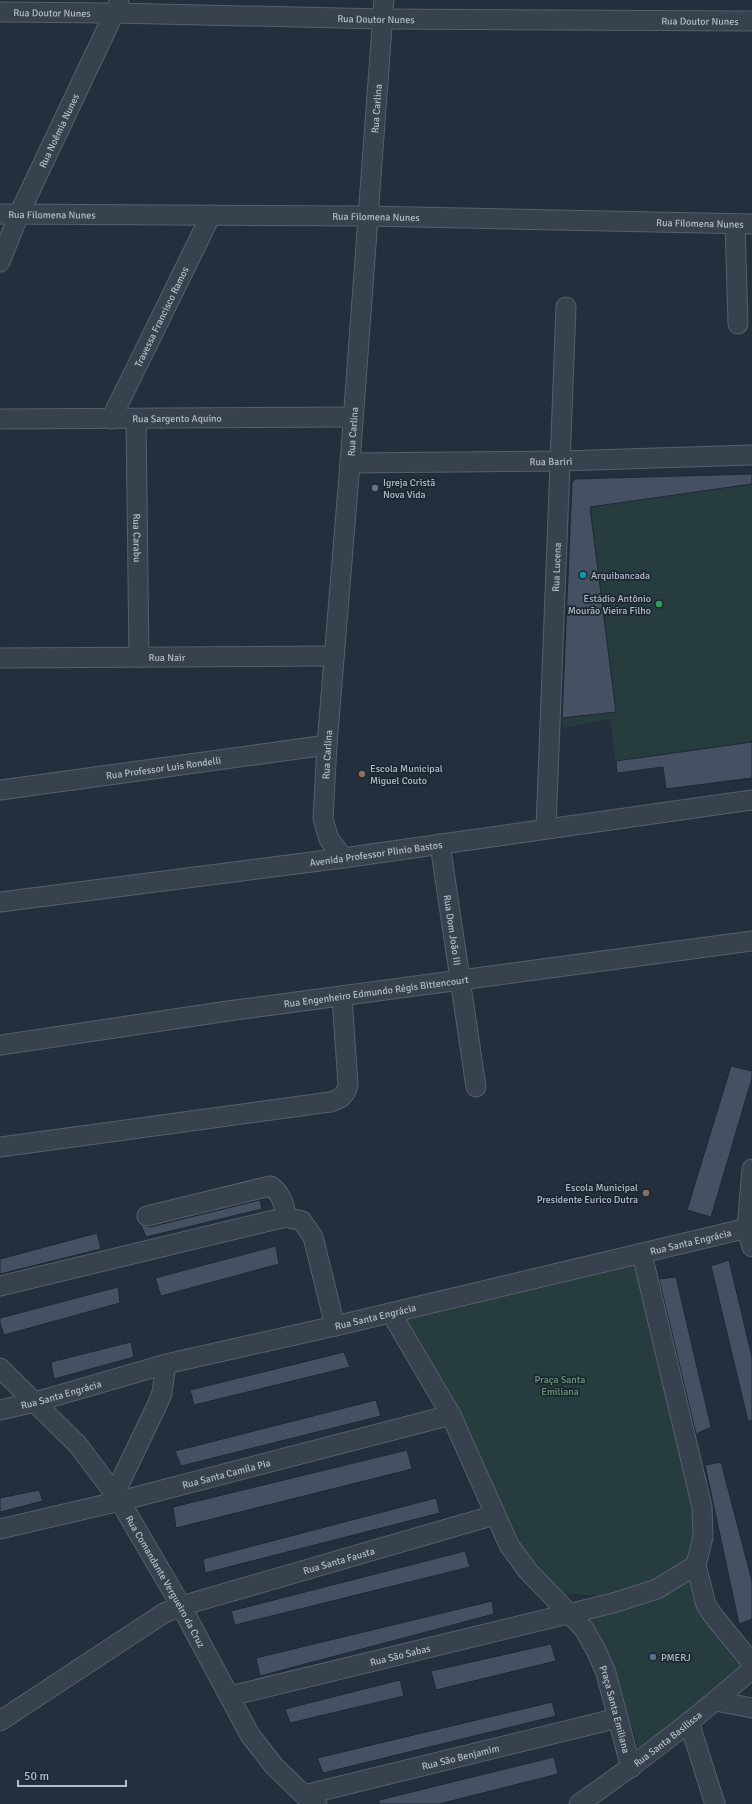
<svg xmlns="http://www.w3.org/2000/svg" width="752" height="1804" font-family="Signika,sans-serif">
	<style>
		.green { fill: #263c3f }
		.building { fill: #455162; stroke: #1f2835 }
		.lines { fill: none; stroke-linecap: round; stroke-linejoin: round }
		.minor-casing { stroke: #565f6c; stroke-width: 21 }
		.minor { stroke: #38414e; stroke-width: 19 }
		.worship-dot { fill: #6b7280; stroke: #1d2633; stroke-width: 1.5 }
		.culture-dot { fill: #0f9aa8; stroke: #1d2633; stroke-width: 1.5 }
		.leisure-dot { fill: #2e9e5b; stroke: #1d2633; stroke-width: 1.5 }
		.education-dot { fill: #8d6e63; stroke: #1d2633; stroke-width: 1.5 }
		.service-dot { fill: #5c6f8a; stroke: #1d2633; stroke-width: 1.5 }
		.labels { text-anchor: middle; stroke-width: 3.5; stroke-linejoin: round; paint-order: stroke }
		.street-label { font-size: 10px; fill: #b4bcc9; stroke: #1d2633 }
		.poi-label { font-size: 10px; fill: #b4bcc9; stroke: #1d2633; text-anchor: start }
		.park-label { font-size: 10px; fill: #6b9a76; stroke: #1d2633 }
	</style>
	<rect width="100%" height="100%" fill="#242f3e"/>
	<g class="green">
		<polygon points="752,474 752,755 617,773 610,719 563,728 562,718 572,483 574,481 583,479"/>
		<polygon points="638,1262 701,1526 692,1562 655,1584 610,1596 562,1594 533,1564 497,1502 451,1402 403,1313"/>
		<polygon points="697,1571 752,1664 640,1752 612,1666 582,1617"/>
	</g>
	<g class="building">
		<polygon points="752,474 752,484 590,507 616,712 562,718 572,483 575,479"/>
		<polygon points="752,742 752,778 666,789 663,767 617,773 616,761"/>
		<polygon points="731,1066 752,1071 752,1078 711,1217 687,1210"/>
		<polygon points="260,1200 262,1209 146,1237 141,1225 150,1227"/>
		<polygon points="97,1233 101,1249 0,1274 0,1259"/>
		<polygon points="276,1246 279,1264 161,1296 155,1278"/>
		<polygon points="729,1260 752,1357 752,1421 748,1421 711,1266"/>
		<polygon points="676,1277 711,1427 696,1434 659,1279"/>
		<polygon points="118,1287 120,1303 4,1335 0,1323 0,1318"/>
		<polygon points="131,1342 134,1357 54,1379 51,1362"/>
		<polygon points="344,1352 350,1367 194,1405 190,1390"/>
		<polygon points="376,1400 381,1416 181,1466 175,1451"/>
		<polygon points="407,1450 412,1469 176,1528 173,1507"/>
		<polygon points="721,1462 752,1581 752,1619 739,1624 705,1465"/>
		<polygon points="39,1490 43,1501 0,1512 0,1498"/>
		<polygon points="436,1498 440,1513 205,1573 203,1559"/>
		<polygon points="465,1551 470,1567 235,1625 231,1611"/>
		<polygon points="492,1601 494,1614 260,1676 256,1658"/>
		<polygon points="551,1644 556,1661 436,1690 431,1671"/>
		<polygon points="400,1680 404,1696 290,1723 285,1709"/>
		<polygon points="552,1702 556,1716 323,1773 317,1758"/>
		<polygon points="554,1757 558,1774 439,1804 379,1804 379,1800"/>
	</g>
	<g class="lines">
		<g class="minor-casing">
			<g id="minor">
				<path id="s1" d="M0 12 114 13 383 19 752 21"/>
				<path id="s2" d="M0 214 367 216 752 224"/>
				<polyline points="735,224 738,324"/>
				<path id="s3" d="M0 262 19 214 119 3"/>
				<path id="s4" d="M0 419 353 417"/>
				<path id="s5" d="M111 419 211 215"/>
				<path id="s6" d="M136 419 139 657"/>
				<path id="s7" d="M350 463 561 461 752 455"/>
				<path id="s8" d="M0 658 334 656"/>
				<path id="s9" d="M0 790 327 745"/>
				<path id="s10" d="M546 828 566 307"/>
				<path id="s11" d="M440 844 476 1087"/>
				<path id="s12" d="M343 858 329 839 323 819 327 745 350 463 384 0"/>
				<path id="s13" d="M0 902 343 858 752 800"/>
				<path id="s14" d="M0 1045 228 1011 752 941"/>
				<path d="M0 1147 330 1102C341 1099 345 1096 348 1085L342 996"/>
				<polyline points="752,1169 747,1228 752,1247"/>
				<path d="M147 1216 270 1186C280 1191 285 1205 286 1217"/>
				<polyline points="642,1254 702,1507 703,1537 696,1565 706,1605 715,1618 752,1663"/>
				<polyline points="0,1286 286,1217 302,1221 313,1237 335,1326"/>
				<path id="s15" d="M391 1313 451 1415 509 1545 528 1571 584 1629 596 1650 606 1673 631 1768"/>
				<path id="s16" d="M0 1368 78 1445 120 1501 181 1606 250 1735 274 1766 304 1795 317 1804"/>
				<path id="s17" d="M0 1410 35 1402 166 1364 335 1326 752 1227"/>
				<polyline points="115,1493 158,1403 162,1393 166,1364"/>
				<path id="s18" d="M0 1529 120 1501 451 1415"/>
				<path id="s19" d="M230 1696 613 1603 657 1589 696 1565"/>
				<polyline points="716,1701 752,1708"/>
				<path id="s20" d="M0 1721 164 1613 181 1606 495 1515"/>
				<polyline points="689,1722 715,1804"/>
				<path id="s21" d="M304 1795 618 1718"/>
				<path id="s22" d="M579 1804C639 1762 697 1718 752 1669"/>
			</g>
		</g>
		<use href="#minor" class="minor"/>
	</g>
	<circle class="worship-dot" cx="375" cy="488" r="4"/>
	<circle class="culture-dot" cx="583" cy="575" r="4"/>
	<circle class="leisure-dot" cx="659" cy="604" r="4"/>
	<g class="education-dot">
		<circle cx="362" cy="774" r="4"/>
		<circle cx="646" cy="1193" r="4"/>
	</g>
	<circle class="service-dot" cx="653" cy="1657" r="4"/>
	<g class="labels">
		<g class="street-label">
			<text dy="4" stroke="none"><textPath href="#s1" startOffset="52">Rua Doutor Nunes</textPath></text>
			<text dy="4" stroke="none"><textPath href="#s1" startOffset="376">Rua Doutor Nunes</textPath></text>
			<text dy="4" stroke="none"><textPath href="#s1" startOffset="700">Rua Doutor Nunes</textPath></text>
			<text dy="4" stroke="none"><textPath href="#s12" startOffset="757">Rua Carlina</textPath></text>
			<text dy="4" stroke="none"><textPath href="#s3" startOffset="144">Rua Noêmia Nunes</textPath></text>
			<text dy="4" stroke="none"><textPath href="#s2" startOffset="52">Rua Filomena Nunes</textPath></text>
			<text dy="4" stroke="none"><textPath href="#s2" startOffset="376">Rua Filomena Nunes</textPath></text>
			<text dy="4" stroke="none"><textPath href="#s2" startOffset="700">Rua Filomena Nunes</textPath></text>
			<text dy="4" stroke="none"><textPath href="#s5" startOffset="114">Travessa Francisco Ramos</textPath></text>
			<text dy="4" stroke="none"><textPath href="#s4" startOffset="177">Rua Sargento Aquino</textPath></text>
			<text dy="4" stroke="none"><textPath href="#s12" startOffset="433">Rua Carlina</textPath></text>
			<text dy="4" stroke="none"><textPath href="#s7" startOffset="201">Rua Bariri</textPath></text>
			<text dy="4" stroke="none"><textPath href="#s6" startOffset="119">Rua Carabu</textPath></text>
			<text dy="4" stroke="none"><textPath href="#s10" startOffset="261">Rua Lucena</textPath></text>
			<text dy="4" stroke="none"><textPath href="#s8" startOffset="167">Rua Nair</textPath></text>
			<text dy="4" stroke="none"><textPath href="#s12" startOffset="109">Rua Carlina</textPath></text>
			<text dy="4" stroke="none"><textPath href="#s9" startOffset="165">Rua Professor Luis Rondelli</textPath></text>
			<text dy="4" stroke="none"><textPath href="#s13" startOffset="379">Avenida Professor Plinio Bastos</textPath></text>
			<text dy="4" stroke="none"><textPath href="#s11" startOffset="87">Rua Dom João III</textPath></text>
			<text dy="4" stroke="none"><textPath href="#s14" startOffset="380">Rua Engenheiro Edmundo Régis Bittencourt</textPath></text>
			<text dy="4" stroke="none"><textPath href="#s17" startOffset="711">Rua Santa Engrácia</textPath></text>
			<text dy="4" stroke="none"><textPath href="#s17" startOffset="387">Rua Santa Engrácia</textPath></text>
			<text dy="4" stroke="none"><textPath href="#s17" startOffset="63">Rua Santa Engrácia</textPath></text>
			<text dy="4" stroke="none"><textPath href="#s18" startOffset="233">Rua Santa Camila Pia</textPath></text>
			<text dy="4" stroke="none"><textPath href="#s20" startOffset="379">Rua Santa Fausta</textPath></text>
			<text dy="4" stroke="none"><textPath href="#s16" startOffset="272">Rua Comandante Vergueiro da Cruz</textPath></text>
			<text dy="4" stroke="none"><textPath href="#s19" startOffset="175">Rua São Sabas</textPath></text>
			<text dy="4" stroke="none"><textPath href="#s15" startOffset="460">Praça Santa Emiliana</textPath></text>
			<text dy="4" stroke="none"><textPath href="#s22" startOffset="110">Rua Santa Basilissa</textPath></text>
			<text dy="4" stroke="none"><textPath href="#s21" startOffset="161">Rua São Benjamim</textPath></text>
		</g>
		<g class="poi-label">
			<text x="383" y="486">Igreja Cristã<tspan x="383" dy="12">Nova Vida</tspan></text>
			<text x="591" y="579">Arquibancada</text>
			<text x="651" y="602" text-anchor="end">Estádio Antônio<tspan x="651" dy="12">Mourão Vieira Filho</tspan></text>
			<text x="370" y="772">Escola Municipal<tspan x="370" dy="12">Miguel Couto</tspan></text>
			<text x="638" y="1191" text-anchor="end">Escola Municipal<tspan x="638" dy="12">Presidente Eurico Dutra</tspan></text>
			<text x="661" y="1661">PMERJ</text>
		</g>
		<g class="park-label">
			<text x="560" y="1383">Praça Santa<tspan x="560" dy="12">Emiliana</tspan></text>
		</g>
	</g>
	<path d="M18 1780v6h108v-6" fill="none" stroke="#b4bcc9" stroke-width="2"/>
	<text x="24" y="1780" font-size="12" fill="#b4bcc9" stroke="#1d2633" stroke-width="3" paint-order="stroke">50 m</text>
</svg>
